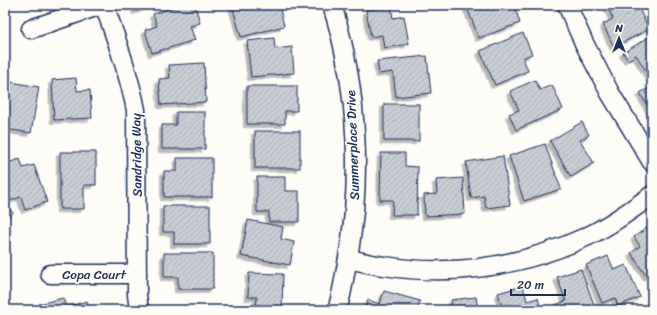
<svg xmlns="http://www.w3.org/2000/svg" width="657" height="315" font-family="Sriracha,sans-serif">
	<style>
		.building { fill: url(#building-hatch); stroke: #1b2f5e; filter: url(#shadow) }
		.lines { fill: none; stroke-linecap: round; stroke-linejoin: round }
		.minor-casing { stroke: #1b2f5e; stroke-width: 21 }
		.minor { stroke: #fdfcf7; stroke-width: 18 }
		.labels { text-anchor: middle; stroke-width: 4; stroke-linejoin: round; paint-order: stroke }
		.street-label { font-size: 13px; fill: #1b2f5e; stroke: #fdfcf7 }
	</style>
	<defs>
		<pattern id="building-hatch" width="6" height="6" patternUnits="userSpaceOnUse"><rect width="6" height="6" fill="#c9ccd3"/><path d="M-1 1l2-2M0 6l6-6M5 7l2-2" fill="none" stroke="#acb0b8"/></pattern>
		<filter id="shadow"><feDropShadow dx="-3.5" dy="3.5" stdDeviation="0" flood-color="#0004"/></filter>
	</defs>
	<rect width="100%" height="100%" fill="#fdfcf7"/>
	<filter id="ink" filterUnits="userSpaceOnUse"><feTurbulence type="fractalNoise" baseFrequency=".025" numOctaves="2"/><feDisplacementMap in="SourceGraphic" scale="8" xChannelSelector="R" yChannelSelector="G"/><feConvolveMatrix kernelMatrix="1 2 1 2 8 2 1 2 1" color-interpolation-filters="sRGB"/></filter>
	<g filter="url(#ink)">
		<g class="building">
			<polygon points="134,5 154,5 136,11"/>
			<polygon points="181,5 195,5 200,23 190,26 195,40 152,53 145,30 157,26 153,14"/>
			<polygon points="232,5 279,5 284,26 241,37"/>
			<polygon points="466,5 514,5 520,23 479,38"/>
			<polygon points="614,5 637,5 649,29 614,47 603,24 613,19 608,8"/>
			<polygon points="391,6 393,18 404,16 409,44 384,48 382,35 371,37 366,10"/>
			<polygon points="523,33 532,54 523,58 528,71 495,85 480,51"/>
			<polygon points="652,35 652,78 651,79 636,55 628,60 623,53"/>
			<polygon points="274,38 275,49 292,47 294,73 251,77 247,41"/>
			<polygon points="427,56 431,93 396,97 393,72 379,74 377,61"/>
			<polygon points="204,63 206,102 161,105 159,79 170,78 169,65"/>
			<polygon points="76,78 77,91 90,90 92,118 54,120 52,80"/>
			<polygon points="535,80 540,90 552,85 563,109 516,130 509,114 519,110 510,91"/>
			<polygon points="5,81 39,87 31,133 5,129"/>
			<polygon points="247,86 297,86 297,111 285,111 285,124 247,124"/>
			<polygon points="652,86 652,114 640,93"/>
			<rect x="384" y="104" width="35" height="37"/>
			<polygon points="176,112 205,112 205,149 162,149 162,125 176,125"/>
			<polygon points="582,122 589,135 580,140 594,163 571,177 550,141"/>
			<rect x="255" y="131" width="45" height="37"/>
			<polygon points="545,144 561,189 524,201 509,156"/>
			<polygon points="60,152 96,152 96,185 84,185 84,209 60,209"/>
			<polygon points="381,153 405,153 405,166 418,167 417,215 392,215 393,200 380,200"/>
			<polygon points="503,156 510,205 486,208 484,196 471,198 466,162"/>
			<polygon points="177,158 212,158 212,197 164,197 164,171 177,171"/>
			<polygon points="20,159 23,168 34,165 47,202 25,210 21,197 9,201 5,191 5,164"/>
			<polygon points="257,177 285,177 285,191 299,191 299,222 269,222 269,212 257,212"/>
			<polygon points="463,178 465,214 425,216 424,195 437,194 436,180"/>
			<polygon points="5,203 13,213 5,219"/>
			<polygon points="163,206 210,206 210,244 174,244 174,232 163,232"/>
			<polygon points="248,220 283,227 281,239 294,242 290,265 241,256"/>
			<polygon points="652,224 652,274 647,277 631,253 640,246 634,237"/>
			<polygon points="164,253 213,253 213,289 178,289 178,277 164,277"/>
			<polygon points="608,256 614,270 626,265 640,297 618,306 615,298 602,303 586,265"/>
			<polygon points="581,269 596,310 557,310 555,305 566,301 557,277"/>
			<polygon points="249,273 283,274 282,310 256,310 257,297 248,297"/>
			<polygon points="523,286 527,301 538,298 541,310 503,310 498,293"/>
			<polygon points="384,291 420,301 417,310 365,310 368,300 380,304"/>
			<polygon points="476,297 478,310 452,310 451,300"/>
			<polygon points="63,298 66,307 87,301 89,310 41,310 39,304"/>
		</g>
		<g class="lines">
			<g class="minor-casing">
				<g id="minor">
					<path d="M104 5C117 40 129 74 136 110L137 295 139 310"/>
					<path d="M332 5C359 91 363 186 345 274 343 286 341 298 337 310"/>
					<polyline points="567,5 584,43 610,93 652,162"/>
					<polyline points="31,29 101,5"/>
					<path d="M348 259C360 261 372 265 384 266 454 277 524 266 588 236 611 225 631 210 652 195"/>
					<polyline points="50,274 137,274"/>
				</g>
			</g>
			<use href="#minor" class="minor"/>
		</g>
	</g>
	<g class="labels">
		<g class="street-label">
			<text transform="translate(352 145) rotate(-92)" y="5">Summerplace Drive</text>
			<text transform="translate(136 155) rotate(-91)" y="5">Sandridge Way</text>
			<text x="94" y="279">Copa Court</text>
		</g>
	</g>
	<rect width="657" height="315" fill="none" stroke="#fdfcf7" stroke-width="20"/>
	<rect x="10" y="10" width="637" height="295" fill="none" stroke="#1b2f5e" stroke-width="1.5" filter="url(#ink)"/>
	<g transform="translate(619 38)" stroke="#fdfcf7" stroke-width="3" paint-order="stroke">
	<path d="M0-3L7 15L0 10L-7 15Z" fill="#1b2f5e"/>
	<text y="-6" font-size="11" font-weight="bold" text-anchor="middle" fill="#1b2f5e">N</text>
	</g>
	<path d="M511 289v6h54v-6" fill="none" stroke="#1b2f5e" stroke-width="2"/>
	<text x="517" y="289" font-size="12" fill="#1b2f5e" stroke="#fdfcf7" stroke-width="3" paint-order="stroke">20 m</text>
</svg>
